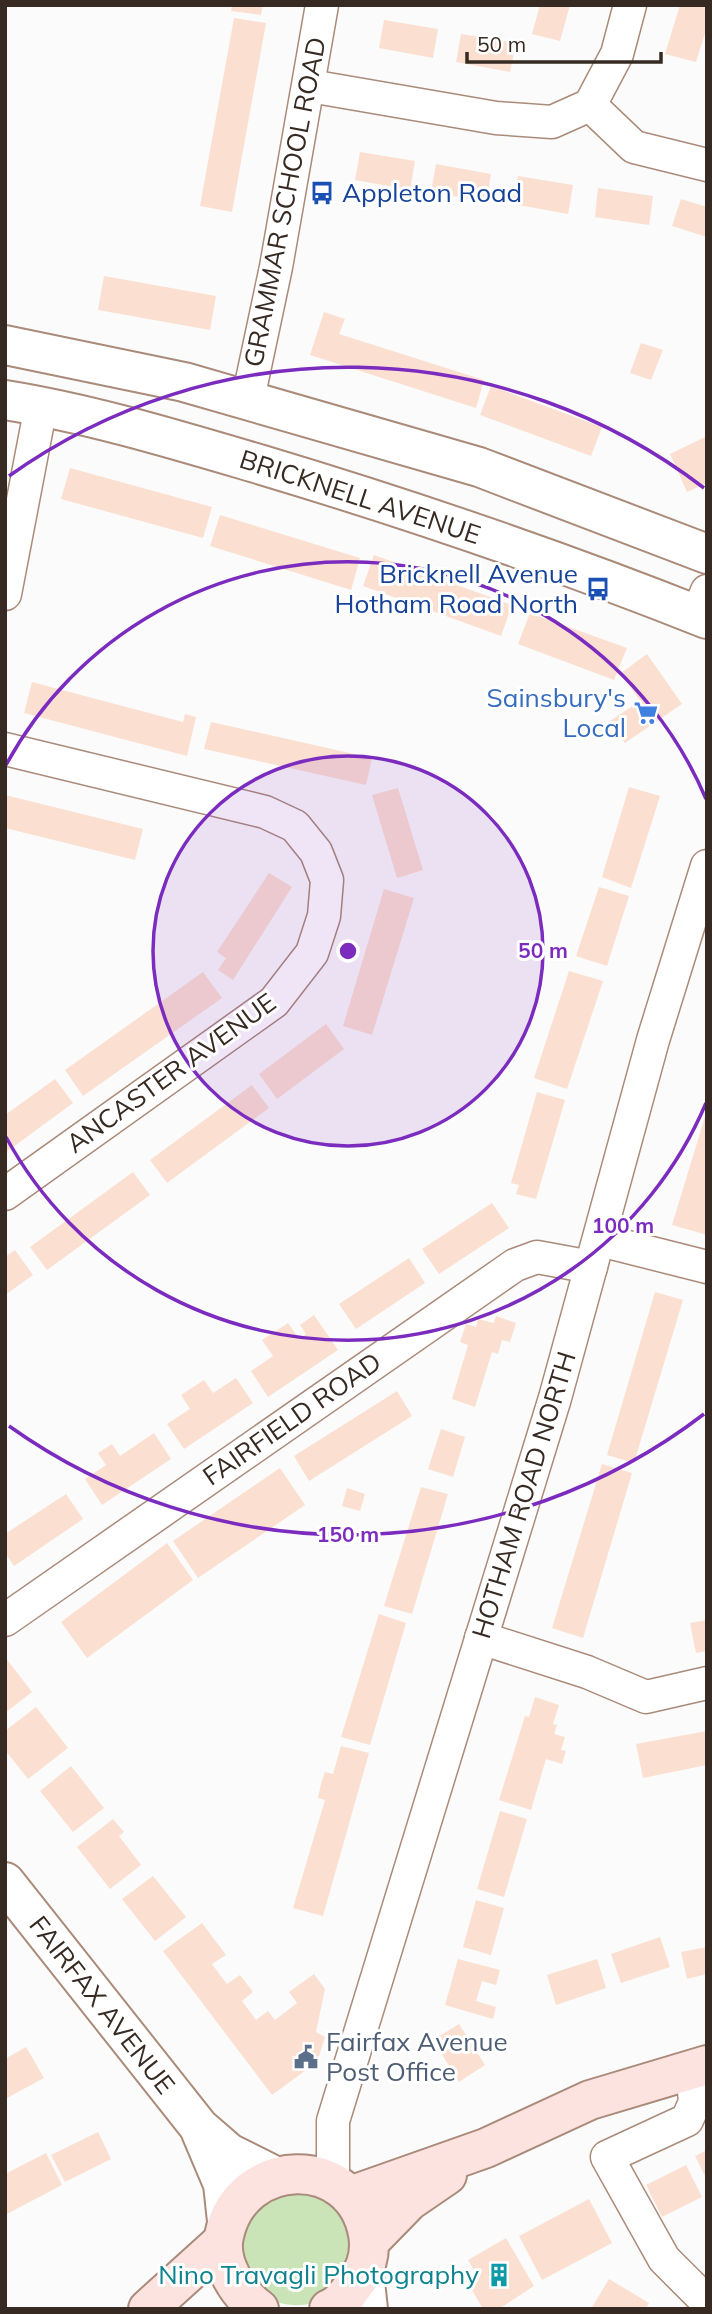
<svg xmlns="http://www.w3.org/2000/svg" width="712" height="2314" font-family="Mulish,sans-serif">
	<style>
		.green { fill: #cae4b8 }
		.building { fill: #fbe0d1 }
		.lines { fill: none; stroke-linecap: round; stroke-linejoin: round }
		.minor-casing { stroke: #aa8b7a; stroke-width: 35 }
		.tertiary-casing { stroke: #aa8b7a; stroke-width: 42 }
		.secondary-casing { stroke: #aa8b7a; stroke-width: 42 }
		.minor { stroke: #fff; stroke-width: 32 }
		.tertiary { stroke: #fff; stroke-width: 38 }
		.secondary { stroke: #fce3e0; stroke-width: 38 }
		.ring { fill: none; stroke: #7b2cbf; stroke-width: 3.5 }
		.labels { text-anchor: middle; stroke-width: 6; stroke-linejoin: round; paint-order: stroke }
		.transit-label { font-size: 26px; fill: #164399; stroke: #fff; text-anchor: start }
		.street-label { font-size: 26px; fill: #362a22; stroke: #fff }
		.shop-label { font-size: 26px; fill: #366cbe; stroke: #fff; text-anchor: end }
		.service-label { font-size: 26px; fill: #4e5e75; stroke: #fff; text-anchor: start }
		.culture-label { font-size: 26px; fill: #0d838f; stroke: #fff; text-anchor: end }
		.centre { fill: #7b2cbf; stroke: #fff; stroke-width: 3.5 }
		.ring-label { font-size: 21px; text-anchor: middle; font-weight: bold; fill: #7b2cbf; stroke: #fff; stroke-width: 6; stroke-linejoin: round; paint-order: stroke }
	</style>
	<rect width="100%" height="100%" fill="#fbfbfb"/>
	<path class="green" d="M287 2189C338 2197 346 2205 354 2256 345 2268 334 2290 322 2299 304 2311 264 2305 253 2286 245 2271 232 2235 243 2220 252 2208 274 2197 287 2189Z"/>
	<g class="building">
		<polygon points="232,5 263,5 261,15 231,11"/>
		<polygon points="540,5 570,5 560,41 532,34"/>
		<polygon points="680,5 707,5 707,27 696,62 665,54"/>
		<polygon points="234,18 266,23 232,212 200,206"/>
		<polygon points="384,20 438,29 433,58 379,48"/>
		<polygon points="461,34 516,43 510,72 456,62"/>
		<polygon points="360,152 415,161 410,190 355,180"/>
		<polygon points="436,164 491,174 486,202 431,192"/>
		<polygon points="518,176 573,185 568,214 513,204"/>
		<polygon points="598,188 653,196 649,225 595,217"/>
		<polygon points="681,199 707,207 707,237 672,226"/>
		<polygon points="104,276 216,296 210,330 98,310"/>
		<polygon points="324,312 345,319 339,334 484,380 476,408 310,355"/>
		<polygon points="641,343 663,350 651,380 630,373"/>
		<polygon points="491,386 602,427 591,456 480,415"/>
		<polygon points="707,436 707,483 687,492 670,454"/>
		<polygon points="70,468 212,507 203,538 61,499"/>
		<polygon points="220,515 360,558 351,590 210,546"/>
		<polygon points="374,555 512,605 501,636 363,586"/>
		<polygon points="530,613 627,648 614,680 518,644"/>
		<polygon points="647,654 682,704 625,743 610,721 640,701 621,673"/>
		<polygon points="32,682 183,722 185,714 196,717 187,756 24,713"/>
		<polygon points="211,722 372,758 366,785 204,749"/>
		<polygon points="629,787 660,796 631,888 602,877"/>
		<polygon points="398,788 423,870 397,878 372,795"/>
		<polygon points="5,795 143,829 135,860 5,828"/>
		<polygon points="269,873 292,887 233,980 218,970 226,958 217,952"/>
		<polygon points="599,887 629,896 607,966 576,956"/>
		<polygon points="384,889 414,898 372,1035 343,1026"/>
		<polygon points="569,971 603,981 567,1089 534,1078"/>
		<polygon points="203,972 222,998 83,1096 65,1070"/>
		<polygon points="326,1024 344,1049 277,1099 259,1074"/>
		<polygon points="55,1079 73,1103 5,1153 5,1115"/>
		<polygon points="252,1085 269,1108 167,1183 150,1160"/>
		<polygon points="537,1092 565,1100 536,1199 516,1194 519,1185 511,1183"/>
		<polygon points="707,1110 707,1235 672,1225"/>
		<polygon points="133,1172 150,1195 47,1270 30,1247"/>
		<polygon points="492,1203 509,1228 439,1274 422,1249"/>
		<polygon points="15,1250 33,1275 5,1295 5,1257"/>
		<polygon points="409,1258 425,1283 356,1329 339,1304"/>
		<polygon points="655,1292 683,1300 634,1463 607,1455"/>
		<polygon points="314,1315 338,1350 268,1397 251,1371 273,1356 262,1340 288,1323 299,1339 306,1334 300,1325"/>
		<polygon points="496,1316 516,1323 510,1342 502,1340 498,1354 492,1352 475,1407 452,1399 468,1345 460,1342 466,1324 476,1327 478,1319 494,1323"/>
		<polygon points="236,1378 253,1403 184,1449 167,1424 190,1409 181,1395 204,1380 213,1393"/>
		<polygon points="397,1391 412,1416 309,1481 294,1456"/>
		<polygon points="441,1429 465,1437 453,1477 428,1469"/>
		<polygon points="154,1433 171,1459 102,1505 85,1479 106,1465 98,1453 112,1444 120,1456"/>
		<polygon points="602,1464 632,1473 583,1638 552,1628"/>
		<polygon points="280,1468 305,1505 198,1578 173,1541"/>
		<polygon points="421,1487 448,1494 412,1614 384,1606"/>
		<polygon points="347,1488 365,1494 360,1511 342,1506"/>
		<polygon points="66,1494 83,1519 14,1566 5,1553 5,1534"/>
		<polygon points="167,1543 193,1580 87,1658 61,1622"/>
		<polygon points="379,1614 406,1623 370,1745 341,1737"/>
		<polygon points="707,1620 707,1651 696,1653 690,1623"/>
		<polygon points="5,1657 32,1692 5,1713"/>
		<polygon points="535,1697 559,1705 553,1724 557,1725 554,1734 565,1737 561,1750 566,1751 562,1764 546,1759 531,1810 499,1800 525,1716 529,1717"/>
		<polygon points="36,1707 68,1748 28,1779 5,1750 5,1731"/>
		<polygon points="707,1731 707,1765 643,1778 636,1744"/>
		<polygon points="341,1746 369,1753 323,1916 293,1908 325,1800 318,1798 321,1784 325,1772 333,1774"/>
		<polygon points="71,1766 104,1808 73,1832 40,1791"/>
		<polygon points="500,1811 527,1819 504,1897 477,1889"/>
		<polygon points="113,1819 124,1832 119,1836 141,1865 110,1889 77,1847"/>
		<polygon points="153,1876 186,1917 155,1941 122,1899"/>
		<polygon points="476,1900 504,1908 491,1955 463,1947"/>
		<polygon points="202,1923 226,1955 212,1964 220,1975 227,1984 240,1975 253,1992 242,2001 256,2020 268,2011 275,2020 297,2003 289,1992 314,1974 325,1989 316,2032 325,2037 317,2062 272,2095 163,1951"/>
		<polygon points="660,1937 670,1967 621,1983 611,1954"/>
		<polygon points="707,1947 707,1974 687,1979 681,1952"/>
		<polygon points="458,1959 500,1970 496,1985 482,1981 476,2001 496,2007 493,2019 445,2005"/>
		<polygon points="597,1959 606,1988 556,2005 547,1975"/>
		<polygon points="459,2024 485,2065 459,2082 433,2040"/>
		<polygon points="26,2047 44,2078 5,2099 5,2059"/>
		<polygon points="98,2132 111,2159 65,2182 51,2155"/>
		<polygon points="707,2150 707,2180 695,2156"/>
		<polygon points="46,2153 62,2185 5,2215 5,2174"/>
		<polygon points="686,2165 702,2197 662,2217 646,2185"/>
		<polygon points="589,2199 612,2243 542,2280 519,2236"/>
		<polygon points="506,2238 534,2286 499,2309 483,2309 465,2278 475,2272 468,2260"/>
		<polygon points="609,2279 649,2303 646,2309 591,2309"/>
	</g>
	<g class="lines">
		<g class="minor-casing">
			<g id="minor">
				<polyline points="310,86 496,118 552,122 590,105 617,54 630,5"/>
				<polyline points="590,105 634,147 707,165"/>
				<polyline points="248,399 276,267 322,5"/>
				<polyline points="5,594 41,406"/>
				<polyline points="697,615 707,591"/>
				<polyline points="5,749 265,812 295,826 316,852 327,880 324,916 312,953 274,1002 5,1194"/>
				<polyline points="600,1240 707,1267"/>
				<polyline points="5,1620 515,1265 537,1257 591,1267"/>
				<polyline points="481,1638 587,1672 646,1697 707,1683"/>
				<polyline points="692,2068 695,2102 687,2120 607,2157 664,2259 707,2302"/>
				<polyline points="333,2182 333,2121 555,1398 653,1040 707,866"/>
			</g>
		</g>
		<g class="tertiary-casing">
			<g id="tertiary">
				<polyline points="5,345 184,382 479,467 707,554"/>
				<path d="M5 400C92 414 177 440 262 465 412 510 561 561 707 619"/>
				<polyline points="5,1882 199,2127 229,2153 275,2176"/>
				<polyline points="201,2132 223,2184 227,2221"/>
				<polyline points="364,2273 368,2309"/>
			</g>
		</g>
		<g class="secondary-casing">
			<g id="secondary">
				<polyline points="350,2196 486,2148 590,2100 707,2065"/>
				<polyline points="369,2242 409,2201 447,2175"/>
				<polyline points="148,2309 222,2242"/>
				<path d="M259 2309C238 2294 218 2263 224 2236 240 2156 353 2152 368 2234 371 2252 367 2269 355 2283 348 2293 341 2305 329 2309"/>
			</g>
		</g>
		<use href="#minor" class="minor"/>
		<use href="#tertiary" class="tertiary"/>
		<use href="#secondary" class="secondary"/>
	</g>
	<circle cx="348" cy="951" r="195" fill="#7b2cbf" fill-opacity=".12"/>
	<g class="ring">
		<circle cx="348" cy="951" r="195"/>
		<path d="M706 1103A389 389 0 0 1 6 1137M6 765A389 389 0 0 1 706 799"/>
		<path d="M704 1414A584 584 0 0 1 9 1426M9 476A584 584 0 0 1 704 488"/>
	</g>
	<defs>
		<g id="bus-bare" transform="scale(1.89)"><path d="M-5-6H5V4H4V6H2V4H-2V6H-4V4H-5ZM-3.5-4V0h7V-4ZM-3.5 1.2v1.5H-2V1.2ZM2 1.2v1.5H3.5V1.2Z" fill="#1a4fb4" stroke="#fff" stroke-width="2.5" paint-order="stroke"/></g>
		<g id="supermarket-bare" transform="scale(1.89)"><path d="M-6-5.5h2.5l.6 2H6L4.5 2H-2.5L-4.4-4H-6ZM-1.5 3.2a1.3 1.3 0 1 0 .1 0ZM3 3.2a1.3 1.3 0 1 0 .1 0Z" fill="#3f7fe0" stroke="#fff" stroke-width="2.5" paint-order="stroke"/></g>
		<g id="civic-bare" transform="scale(1.89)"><path d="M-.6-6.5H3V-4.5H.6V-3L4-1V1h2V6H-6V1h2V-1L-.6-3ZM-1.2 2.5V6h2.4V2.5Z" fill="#5c6f8a" stroke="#fff" stroke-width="2.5" paint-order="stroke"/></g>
		<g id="building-bare" transform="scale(1.89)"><path d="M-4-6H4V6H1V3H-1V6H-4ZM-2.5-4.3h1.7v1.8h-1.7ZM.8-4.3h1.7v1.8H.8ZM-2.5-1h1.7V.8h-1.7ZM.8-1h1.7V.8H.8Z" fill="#0f9aa8" stroke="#fff" stroke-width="2.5" paint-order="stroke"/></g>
	</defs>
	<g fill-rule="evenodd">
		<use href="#bus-bare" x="322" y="193"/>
		<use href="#bus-bare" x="598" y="589"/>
		<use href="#supermarket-bare" x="646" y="713"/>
		<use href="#civic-bare" x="306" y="2057"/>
		<use href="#building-bare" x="499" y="2275"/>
	</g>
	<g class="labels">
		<g class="transit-label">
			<text x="342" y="202">Appleton Road</text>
			<text x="578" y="583" text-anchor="end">Bricknell Avenue<tspan x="578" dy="30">Hotham Road North</tspan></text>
		</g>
		<g class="street-label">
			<text transform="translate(285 202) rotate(-79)" y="9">GRAMMAR SCHOOL ROAD</text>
			<text transform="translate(360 497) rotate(18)" y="9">BRICKNELL AVENUE</text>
			<text transform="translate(171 1073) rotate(-36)" y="9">ANCASTER AVENUE</text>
			<text transform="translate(292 1419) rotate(-35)" y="9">FAIRFIELD ROAD</text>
			<text transform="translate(524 1495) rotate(-73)" y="9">HOTHAM ROAD NORTH</text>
			<text transform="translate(102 2005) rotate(52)" y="9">FAIRFAX AVENUE</text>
		</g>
		<g class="shop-label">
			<text x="626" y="707">Sainsbury's<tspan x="626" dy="30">Local</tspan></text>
		</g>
		<g class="service-label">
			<text x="326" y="2051">Fairfax Avenue<tspan x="326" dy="30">Post Office</tspan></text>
		</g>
		<g class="culture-label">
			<text x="479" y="2284">Nino Travagli Photography</text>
		</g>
	</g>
	<circle cx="348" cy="951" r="10" class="centre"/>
	<g class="ring-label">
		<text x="543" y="958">50 m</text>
		<text x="623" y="1233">100 m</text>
		<text x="348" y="1542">150 m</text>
	</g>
	<rect width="712" height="2314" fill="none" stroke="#362a22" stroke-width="14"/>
	<path d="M467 52v10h194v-10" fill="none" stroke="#362a22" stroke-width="3.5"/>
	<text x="477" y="52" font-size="21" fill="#362a22" stroke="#ffffff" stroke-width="5" paint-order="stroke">50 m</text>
</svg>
